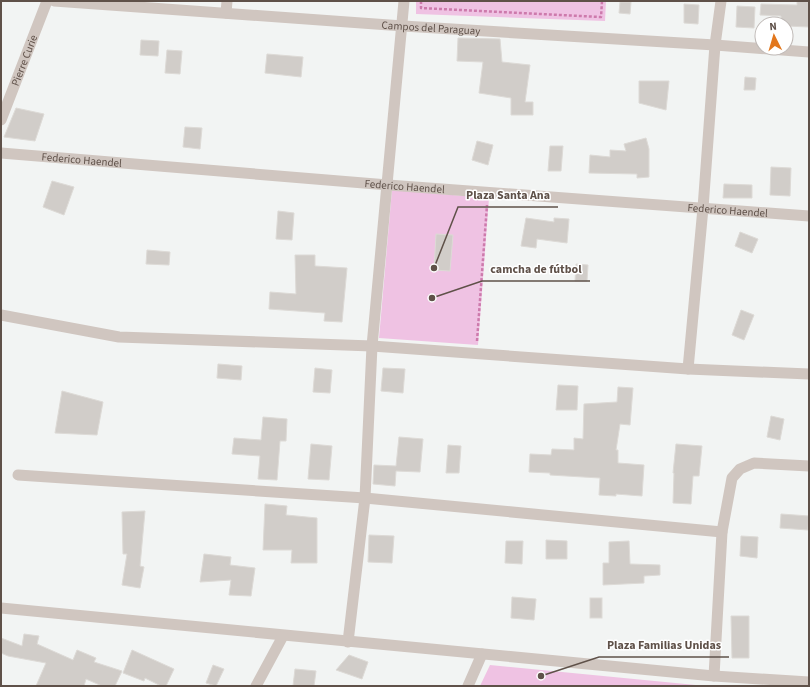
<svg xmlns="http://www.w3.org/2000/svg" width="810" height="687" font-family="'Source Sans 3',sans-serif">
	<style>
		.green { fill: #efc2e3 }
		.building { fill: #d1cdc9; stroke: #dddad6 }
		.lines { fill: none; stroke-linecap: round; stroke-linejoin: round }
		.path { stroke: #cd7aac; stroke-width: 2.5; stroke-dasharray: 3 2; stroke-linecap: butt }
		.minor { stroke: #d0c6c0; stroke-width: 11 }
		.labels { text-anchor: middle; stroke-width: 3; stroke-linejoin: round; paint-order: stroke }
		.street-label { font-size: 11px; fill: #5f5149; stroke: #fff }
		.leader { fill: none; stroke: #5f5149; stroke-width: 1.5 }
		.callout-dot { fill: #5f5149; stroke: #fff; stroke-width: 1.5 }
		.callout-label { font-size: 12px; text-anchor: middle; font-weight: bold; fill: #5f5149; stroke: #fff; stroke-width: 3; stroke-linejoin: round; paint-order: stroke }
	</style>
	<rect width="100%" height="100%" fill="#f2f4f3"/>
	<g class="green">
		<polygon points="416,1 606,1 605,21 416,14"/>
		<polygon points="392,190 489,198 478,345 379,338"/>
		<polygon points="490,665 706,686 480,686"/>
	</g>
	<g class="building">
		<polygon points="797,1 809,2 809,27 786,26 786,24 781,24 781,16 760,15 761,4 797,5"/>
		<polygon points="620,2 631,2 630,14 619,13"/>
		<polygon points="684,4 699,5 698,24 684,23"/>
		<polygon points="737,6 755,7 754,28 736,27"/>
		<polygon points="458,38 500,39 502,62 530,65 525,102 533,102 533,115 511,115 511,98 479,93 483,62 457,61"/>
		<polygon points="141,40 159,41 158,56 140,55"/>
		<polygon points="167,50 182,51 180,74 165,73"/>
		<polygon points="267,54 303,57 301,77 265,73"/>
		<polygon points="745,77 756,78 755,90 744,90"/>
		<polygon points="639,81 669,81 666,110 639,103"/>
		<polygon points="16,108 44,114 35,141 4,137"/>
		<polygon points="185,127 202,128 200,149 183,147"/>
		<polygon points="646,138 649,149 649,177 637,178 637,174 589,173 590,155 610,157 610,150 626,151 624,144"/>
		<polygon points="477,141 493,145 488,165 472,160"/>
		<polygon points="550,146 563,146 561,171 548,171"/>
		<polygon points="771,167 791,168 790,196 770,195"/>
		<polygon points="52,181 74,187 64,215 43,207"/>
		<polygon points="724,184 752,185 752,198 723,198"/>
		<polygon points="278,211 294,213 292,240 276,239"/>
		<polygon points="526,218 554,222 554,218 569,219 567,243 537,239 536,248 521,246"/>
		<polygon points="740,232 758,239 752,253 735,246"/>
		<polygon points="436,234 453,235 450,271 434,270"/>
		<polygon points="147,250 170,252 169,265 146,264"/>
		<polygon points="295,255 315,255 315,266 347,268 342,322 324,321 325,313 269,309 270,292 296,294"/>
		<polygon points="576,264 588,265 587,281 575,281"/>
		<polygon points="741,310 754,315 744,340 732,335"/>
		<polygon points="218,364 242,366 241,380 217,378"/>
		<polygon points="315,368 332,370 330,393 313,392"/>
		<polygon points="383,368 405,369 403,393 381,391"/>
		<polygon points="558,385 578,386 577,410 556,410"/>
		<polygon points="618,387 633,388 630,425 620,424 616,450 618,450 618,463 644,465 642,496 616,494 616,496 599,495 600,478 550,475 550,473 529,472 530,454 551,455 552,449 574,450 574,438 583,439 584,404 617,402"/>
		<polygon points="62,391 103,402 97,435 55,433"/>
		<polygon points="771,416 784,419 780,440 767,437"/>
		<polygon points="263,417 287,419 286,441 280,441 277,480 258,479 260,456 232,454 234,438 261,440"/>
		<polygon points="399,437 423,439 420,472 396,471 395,486 373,484 374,465 396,466"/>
		<polygon points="311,444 332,446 329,480 308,479"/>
		<polygon points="676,444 702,446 699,476 693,476 691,504 673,503 674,473 673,473"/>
		<polygon points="448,445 461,446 459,473 446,473"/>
		<polygon points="265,504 287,506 286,515 317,518 317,563 291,563 292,550 263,550"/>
		<polygon points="145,511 140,566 144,567 140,588 122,585 127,554 123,554 122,512"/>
		<polygon points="781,514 809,516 808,530 780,528"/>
		<polygon points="369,535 394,536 392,563 368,562"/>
		<polygon points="741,536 758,537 757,558 740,556"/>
		<polygon points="546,540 567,541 567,559 546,559"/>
		<polygon points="506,541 523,541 522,564 505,563"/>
		<polygon points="629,541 630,564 660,565 660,575 644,576 644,583 603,585 603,563 609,563 609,542"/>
		<polygon points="204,554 231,557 230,565 255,568 251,596 229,595 231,580 200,582"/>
		<polygon points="512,597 536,599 534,620 511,618"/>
		<rect x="590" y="598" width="12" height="20"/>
		<polygon points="731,616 749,616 749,658 732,658"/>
		<polygon points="24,634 39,636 37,644 73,660 77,650 96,658 94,662 122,671 115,686 102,686 86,679 84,686 36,686 46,663 8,656 1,653 1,638 22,646"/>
		<polygon points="132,650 174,669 166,686 161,686 145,678 144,681 123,673"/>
		<polygon points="349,655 368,662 362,679 336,670"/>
		<polygon points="213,665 224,669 216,686 206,683"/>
		<polygon points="295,669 316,671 314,686 293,686"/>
	</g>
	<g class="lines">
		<g class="path">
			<polyline points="421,1 421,8 601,17 602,1"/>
			<polyline points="477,341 487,205"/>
		</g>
		<g class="minor">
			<path id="s1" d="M54 1 403 26 715 45 809 52"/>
			<polyline points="226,13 227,1"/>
			<path id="s2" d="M1 120 47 1"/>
			<path id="s3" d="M1 153 388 185 809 216"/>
			<polyline points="1,315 119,337 372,346 688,369 809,374"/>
			<polyline points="688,369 703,208 715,45 721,1"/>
			<polyline points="18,475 365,498 722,532"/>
			<polyline points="1,608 714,676 809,682"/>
			<polyline points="348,642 365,498 372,346 404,1"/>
			<polyline points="714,676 722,532 732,478 740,469 754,463 809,466"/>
			<polyline points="256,686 283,636"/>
			<polyline points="468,686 482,654"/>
		</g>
	</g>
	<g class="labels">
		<g class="street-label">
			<text dy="4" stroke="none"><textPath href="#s1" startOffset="378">Campos del Paraguay</textPath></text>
			<text dy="4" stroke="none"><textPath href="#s2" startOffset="64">Pierre Curie</textPath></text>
			<text dy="4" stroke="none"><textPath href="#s3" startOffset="81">Federico Haendel</textPath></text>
			<text dy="4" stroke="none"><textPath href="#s3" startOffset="405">Federico Haendel</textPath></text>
			<text dy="4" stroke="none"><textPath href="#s3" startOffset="729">Federico Haendel</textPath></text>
		</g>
	</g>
	<path class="leader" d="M434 268L458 207H558M432 298L482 281H590M541 676L599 657H729"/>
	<g class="callout-dot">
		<circle cx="434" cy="268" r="4"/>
		<circle cx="432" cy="298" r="4"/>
		<circle cx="541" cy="676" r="4"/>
	</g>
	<g class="callout-label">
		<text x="508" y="199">Plaza Santa Ana</text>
		<text x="536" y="273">camcha de fútbol</text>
		<text x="664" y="649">Plaza Familias Unidas</text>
	</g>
	<rect width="810" height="687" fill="none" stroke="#5f5149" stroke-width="4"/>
	<g transform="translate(774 36) rotate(355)"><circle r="19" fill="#ffffff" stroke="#bfb9b6"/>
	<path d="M0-3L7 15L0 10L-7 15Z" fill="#e2771d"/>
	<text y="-6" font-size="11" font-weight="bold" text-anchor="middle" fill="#5f5149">N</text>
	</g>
</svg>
